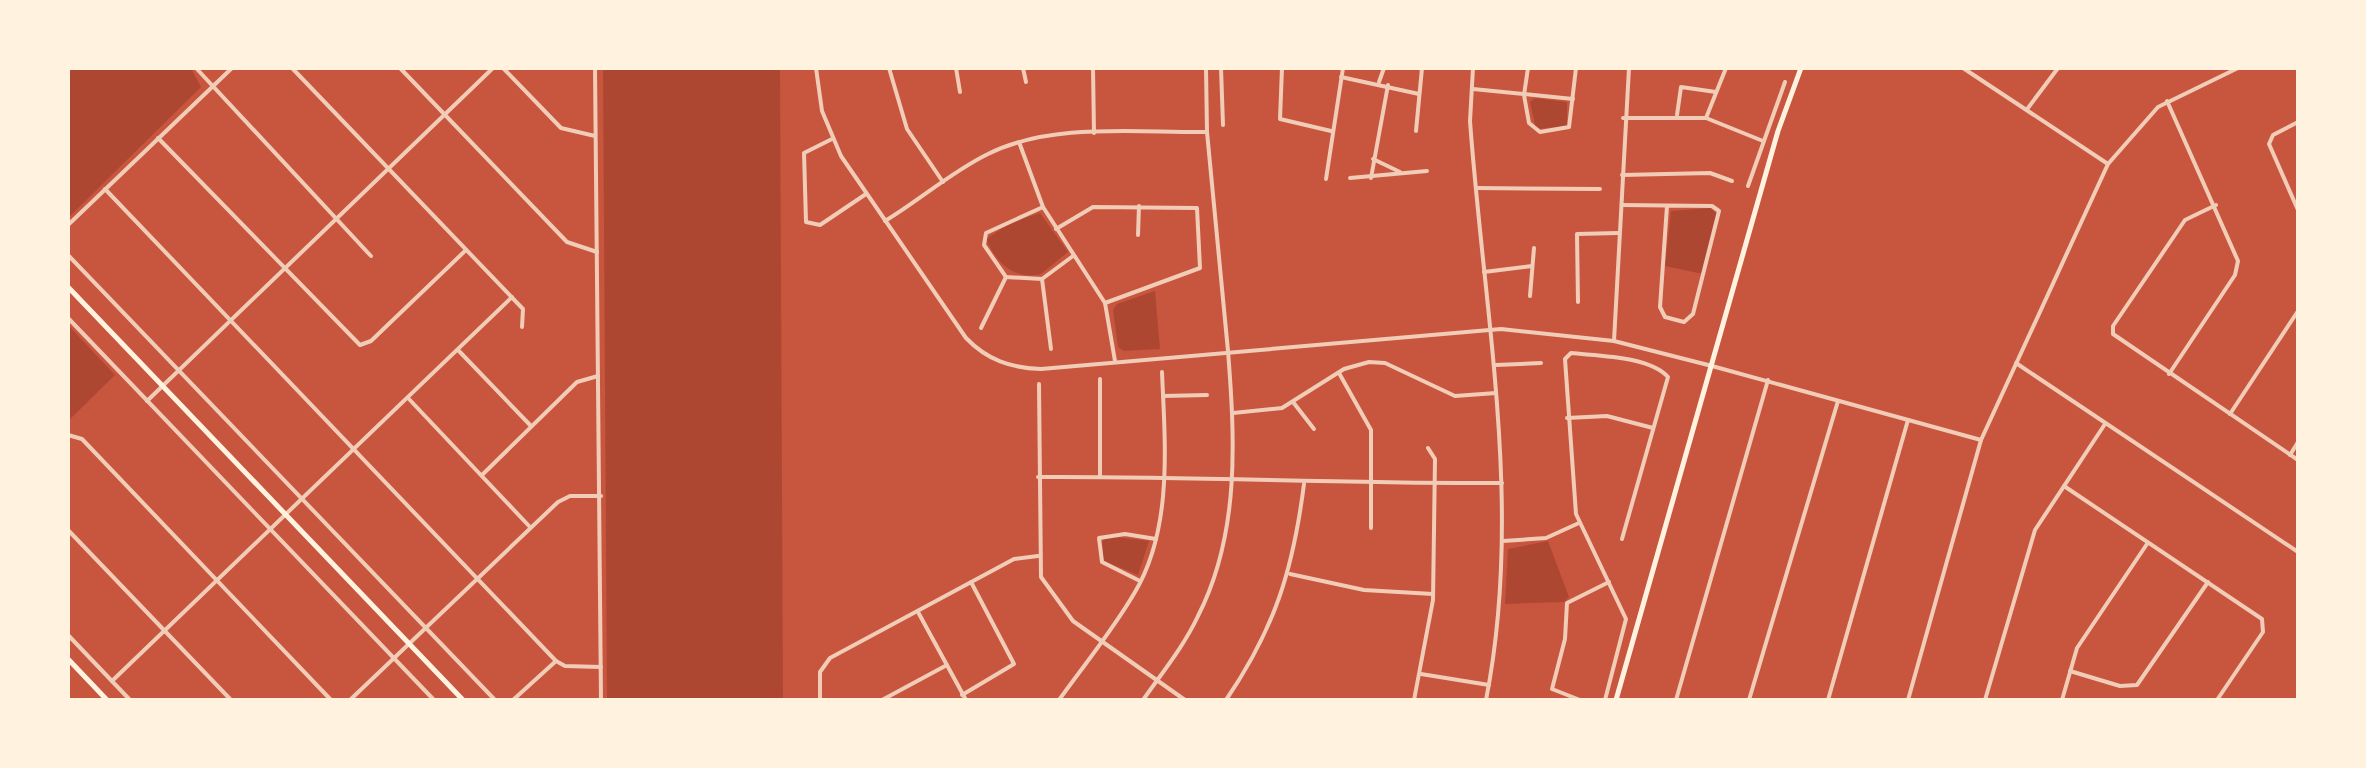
<svg xmlns="http://www.w3.org/2000/svg" width="2366" height="768" font-family="'Golos Text',sans-serif">
	<style>
		.green { fill: #ae4732 }
		.lines { fill: none; stroke-linecap: round; stroke-linejoin: round }
		.minor { stroke: #f1ccb7; stroke-width: 4 }
		.tertiary { stroke: #f1ccb7; stroke-width: 4 }
		.secondary { stroke: #fff3e0; stroke-width: 5 }
		.primary { stroke: #fff3e0; stroke-width: 5 }
	</style>
	<rect width="100%" height="100%" fill="#c8553d"/>
	<g class="green">
		<polygon points="68,68 191,68 201,87 68,218"/>
		<polygon points="603,68 780,68 783,700 607,700"/>
		<polygon points="1535,98 1567,102 1567,126 1536,129 1530,102"/>
		<polygon points="1710,208 1717,214 1703,274 1665,266 1671,211"/>
		<path d="M1040 213 1068 252 1041 274C1014 280 996 263 986 239L1012 222Z"/>
		<polygon points="1155,291 1160,349 1124,351 1118,347 1113,310 1117,304"/>
		<polygon points="68,325 115,375 68,421"/>
		<polygon points="1107,536 1149,541 1138,575 1104,561 1102,542"/>
		<polygon points="1548,541 1569,597 1564,602 1505,604 1508,549"/>
	</g>
	<g class="lines">
		<g class="minor">
			<polyline points="196,68 371,256"/>
			<polyline points="292,68 523,309 522,327"/>
			<polyline points="400,68 567,242 597,252"/>
			<polyline points="503,68 561,128 595,136"/>
			<polyline points="595,68 601,700"/>
			<polyline points="889,68 907,129 943,182"/>
			<polyline points="956,68 960,92"/>
			<polyline points="1023,68 1026,82"/>
			<polyline points="1093,68 1094,133"/>
			<polyline points="1221,68 1223,125"/>
			<polyline points="1282,68 1280,119 1331,131"/>
			<path d="M1473 68 1470 121C1484 314 1524 508 1486 700"/>
			<polyline points="1528,68 1524,95 1529,123 1540,132 1569,127 1576,68"/>
			<polyline points="1963,68 2108,164"/>
			<polyline points="1341,77 1419,94"/>
			<polyline points="1379,82 1384,68"/>
			<polyline points="1473,89 1573,99"/>
			<polyline points="2167,101 2238,261 2235,275 2169,374"/>
			<polyline points="2028,108 2058,68"/>
			<polyline points="1677,115 1681,87 1716,92"/>
			<polyline points="1623,118 1706,118 1763,141"/>
			<polyline points="1706,118 1726,68"/>
			<polyline points="2298,122 2273,135 2269,144 2298,210"/>
			<polyline points="1416,131 1422,68"/>
			<polyline points="158,138 360,345 371,341 466,250"/>
			<polyline points="832,139 804,153 806,222 820,225 866,194"/>
			<polyline points="1019,142 1043,207 1105,303 1115,361"/>
			<polyline points="1373,159 1400,172"/>
			<polyline points="1622,175 1710,173 1732,181"/>
			<polyline points="1350,178 1427,171"/>
			<polyline points="1371,178 1388,85"/>
			<polyline points="1326,179 1343,68"/>
			<polyline points="1748,186 1785,82"/>
			<polyline points="1476,188 1600,189"/>
			<polyline points="105,189 556,661"/>
			<polyline points="1622,205 1712,206 1719,211 1693,314 1684,322 1665,317 1660,307 1667,206"/>
			<polyline points="2216,205 2185,220 2113,326 2113,334 2298,460"/>
			<polyline points="1043,207 986,233 984,245 1006,277 1042,279 1073,256"/>
			<path d="M885 221C920 200 951 172 988 154 1052 122 1138 133 1207 132"/>
			<polyline points="68,225 232,68"/>
			<polyline points="1056,229 1093,207 1197,208 1200,268 1105,303"/>
			<polyline points="1138,235 1139,206"/>
			<polyline points="68,255 495,700"/>
			<polyline points="1484,272 1532,266"/>
			<polyline points="1042,279 1051,349"/>
			<polyline points="1530,296 1534,248"/>
			<polyline points="1578,302 1577,234 1618,233"/>
			<polyline points="68,318 434,700"/>
			<polyline points="981,328 1006,277"/>
			<polyline points="1614,341 1629,68"/>
			<polyline points="458,350 531,426"/>
			<polyline points="2016,363 2298,552"/>
			<polyline points="1496,365 1541,363"/>
			<polyline points="1712,366 1981,440"/>
			<polyline points="1339,373 1371,430 1371,528"/>
			<polyline points="1100,379 1100,476"/>
			<polyline points="1039,384 1041,577 1073,621 1185,700"/>
			<polyline points="1163,396 1207,395"/>
			<polyline points="408,398 530,527"/>
			<polyline points="147,401 493,68"/>
			<polyline points="1293,402 1314,429"/>
			<polyline points="1233,413 1282,408 1344,369 1369,362 1385,363 1455,396 1496,393"/>
			<polyline points="2230,414 2298,311"/>
			<polyline points="1567,418 1607,416 1653,428"/>
			<polyline points="68,435 82,439 331,700"/>
			<polyline points="2290,455 2298,442"/>
			<polyline points="482,475 577,382 598,376"/>
			<path d="M1038 477C1193 476 1347 484 1502 483"/>
			<polyline points="2064,486 2262,619 2263,632 2217,700"/>
			<polyline points="68,530 231,700"/>
			<polyline points="1503,541 1546,538 1579,523"/>
			<polyline points="1290,574 1364,590 1433,594"/>
			<polyline points="1140,581 1102,562 1099,538 1125,534 1156,539"/>
			<polyline points="918,612 966,700"/>
			<polyline points="68,635 130,700"/>
			<polyline points="2070,671 2120,686 2137,685 2208,582"/>
			<polyline points="1421,674 1489,685"/>
			<polyline points="112,681 512,297"/>
			<polyline points="962,695 1014,664 971,582"/>
			<polyline points="350,700 558,502 570,496 601,496"/>
			<polyline points="513,700 556,661 565,666 601,667"/>
			<polyline points="820,700 820,672 830,658 1014,559 1038,556"/>
			<polyline points="882,700 947,665"/>
			<path d="M1059 700C1084 665 1113 630 1135 592 1173 528 1165 444 1162 372"/>
			<path d="M1143 700C1162 673 1184 646 1198 616 1240 534 1235 440 1228 351"/>
			<path d="M1226 700C1275 628 1293 570 1304 484"/>
			<polyline points="1414,700 1433,600 1435,459 1428,448"/>
			<polyline points="1580,700 1552,689 1565,639 1567,603 1609,582"/>
			<path d="M1605 700 1626 619 1576 514 1565 359 1571 353C1598 356 1649 356 1668 377L1622 539"/>
			<polyline points="1676,700 1768,380"/>
			<polyline points="1749,700 1838,401"/>
			<polyline points="1828,700 1908,420"/>
			<polyline points="1908,700 1981,440 2108,164 2158,107 2238,68"/>
			<polyline points="1985,700 2035,530 2105,424"/>
			<polyline points="2062,700 2077,648 2147,544"/>
		</g>
		<g class="tertiary">
			<path d="M816 68 822 111 841 156 966 338C987 360 1011 368 1041 369L1501 329 1614 341 1712 366"/>
			<polyline points="1206,68 1207,132 1228,351"/>
		</g>
		<polyline class="secondary" points="68,287 463,700"/>
		<g class="primary">
			<polyline points="68,659 107,700"/>
			<polyline points="1616,700 1778,131 1801,68"/>
		</g>
	</g>
	<rect width="2366" height="768" fill="none" stroke="#fff3e0" stroke-width="140"/>
</svg>
